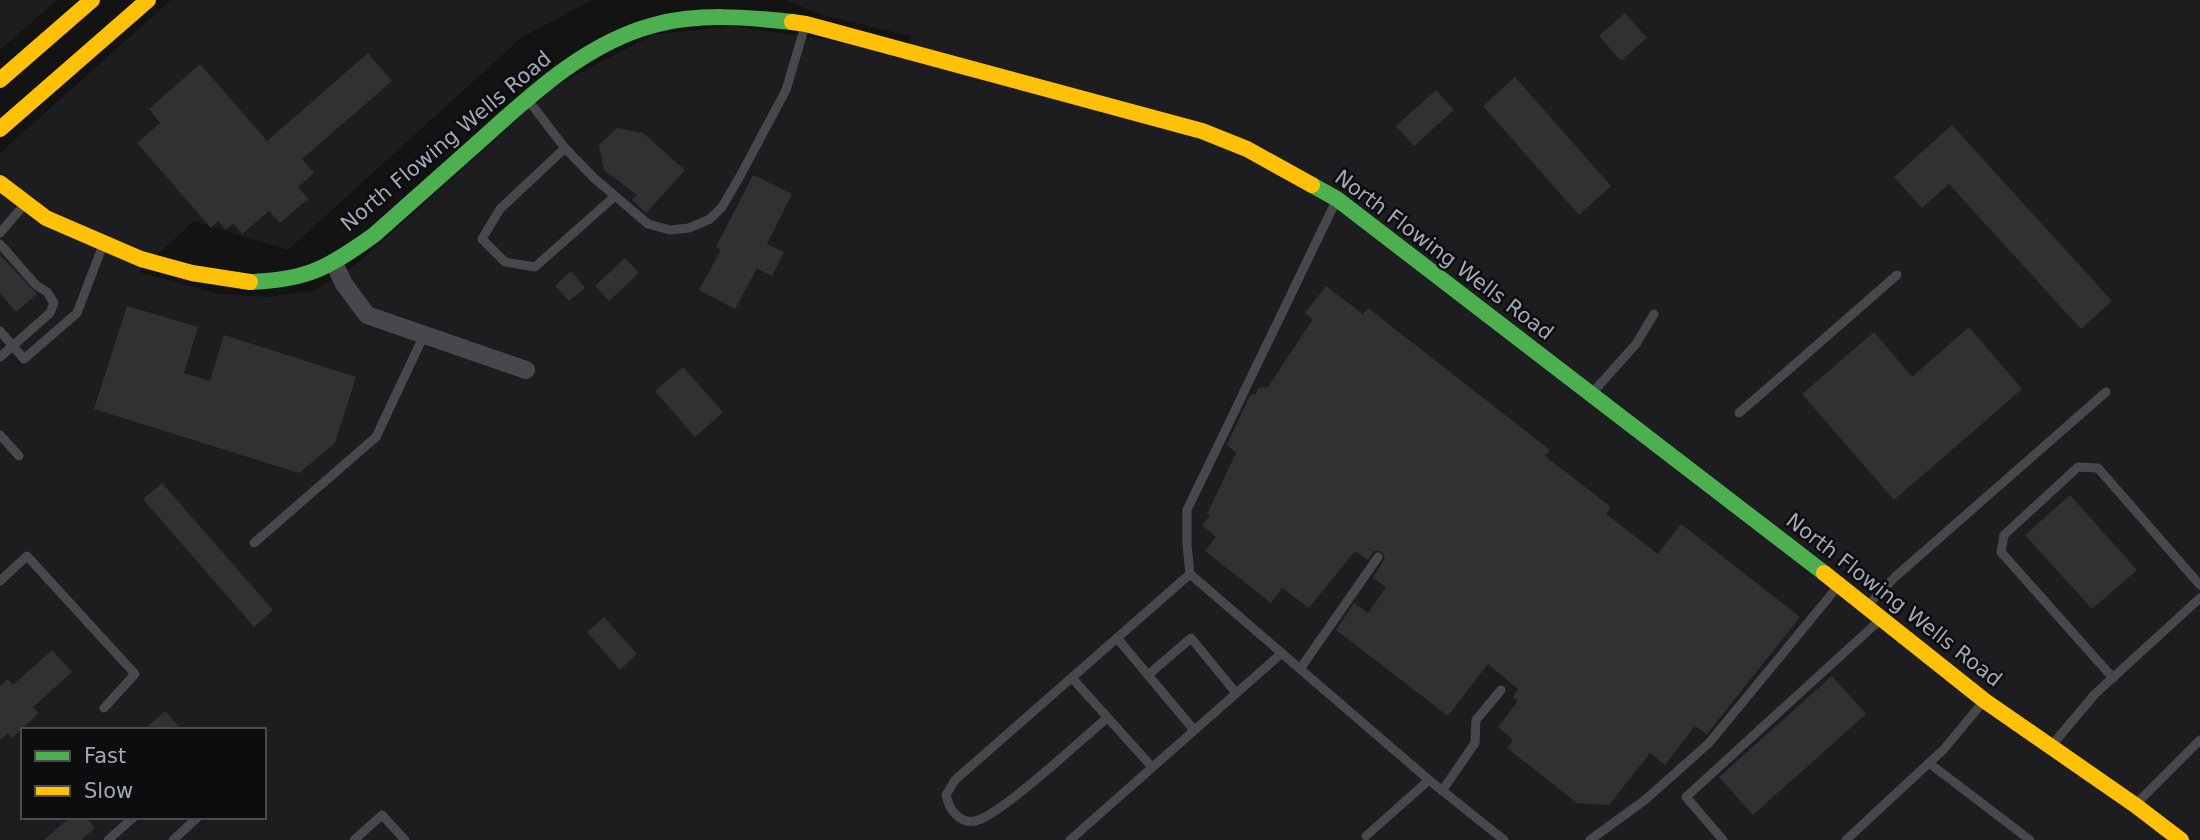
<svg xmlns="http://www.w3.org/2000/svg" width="2200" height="840" font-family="'DejaVu Sans',sans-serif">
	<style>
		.built { fill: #1d1d1f; fill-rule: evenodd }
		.building { fill: #313132 }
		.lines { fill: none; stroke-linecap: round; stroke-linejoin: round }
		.lane { stroke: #47484c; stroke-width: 9 }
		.street { stroke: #47484c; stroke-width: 18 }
		.fast { stroke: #4caf50; stroke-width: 16 }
		.slow { stroke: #ffc107; stroke-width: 16 }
		.labels { text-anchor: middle; stroke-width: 5; stroke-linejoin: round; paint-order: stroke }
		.street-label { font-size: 21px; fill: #a2a8b5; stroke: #0d0d0f }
	</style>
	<rect width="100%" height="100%" fill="#131313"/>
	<g class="built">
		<polygon points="0,0 57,0 0,50"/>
		<path d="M171 0H592L521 38 288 250 194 221 139 272 220 294 267 297 316 290 359 262 555 86 653 35 731 26 831 40 904 59 911 36 822 15 785 0H2200V840H0V153ZM23 730H264V817H23Z"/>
	</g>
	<g class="building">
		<polygon points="1625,13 1647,38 1621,61 1599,36"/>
		<polygon points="368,53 392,81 302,159 314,173 298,187 308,199 280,223 269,211 242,234 233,223 226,230 218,221 211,228 137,143 160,123 149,109 200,64 267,141"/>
		<polygon points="1515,77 1611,186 1579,215 1483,106"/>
		<polygon points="1436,90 1454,110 1414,146 1396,126"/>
		<polygon points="1952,125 2112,301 2081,329 1949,184 1922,208 1894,177"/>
		<polygon points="617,128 643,133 685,170 646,213 632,200 637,195 604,170 599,145"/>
		<polygon points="753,175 792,194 767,244 784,252 772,276 757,268 735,309 699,290 721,250 716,247"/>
		<polygon points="0,255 37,294 16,312 0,293"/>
		<polygon points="625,258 639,273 609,301 595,286"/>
		<polygon points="571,271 585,288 569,301 555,286"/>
		<polygon points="1326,286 1363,314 1368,308 1550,450 1545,456 1611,507 1606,514 1658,554 1681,524 1800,617 1707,734 1695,726 1665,765 1650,753 1609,805 1577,803 1507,748 1513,740 1498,727 1518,701 1513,697 1518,689 1488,664 1448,716 1336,630 1354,603 1368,613 1386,587 1373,578 1385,558 1381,551 1374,551 1368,560 1355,551 1309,608 1282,588 1271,603 1205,551 1216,537 1202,525 1210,516 1207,514 1236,453 1227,445 1250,395 1256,394 1258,388 1268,387 1313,319 1305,313"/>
		<polygon points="127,306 198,327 184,373 210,381 224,335 356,377 335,443 299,473 94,409"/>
		<polygon points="1969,327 2022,389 1894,500 1802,394 1874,332 1912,377"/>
		<polygon points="683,367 723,412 695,437 655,391"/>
		<polygon points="162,483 273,610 254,627 143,499"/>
		<polygon points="2070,495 2137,570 2092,609 2025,535"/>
		<polygon points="604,617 637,654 620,670 587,632"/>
		<polygon points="52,650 72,672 33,707 39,713 12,738 8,733 0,740 0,686 8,679 13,685"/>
		<polygon points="1832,676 1866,714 1753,815 1719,777"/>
		<polygon points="165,711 182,730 144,730"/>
		<polygon points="70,817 86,817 95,828 81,840 44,840"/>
	</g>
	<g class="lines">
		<g class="lane">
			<polyline points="528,100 565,148 594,178 648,224 670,230 689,228 710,219 722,207 739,178 786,90 805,26"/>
			<polyline points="565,148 500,209 482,239 505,262 535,267 615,196"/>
			<polyline points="1336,201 1187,510 1187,545 1190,574 1429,780 1504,840"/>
			<polyline points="0,233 24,205"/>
			<polyline points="0,244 36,285 47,292 54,303 50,313 0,357"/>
			<polyline points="0,331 24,359 77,313 103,245"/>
			<polyline points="1593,392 1636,344 1654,314"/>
			<polyline points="1739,413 1897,275"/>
			<polyline points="0,435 19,456"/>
			<polyline points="254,543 376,437 424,335"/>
			<polyline points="0,581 27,556 135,674 104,708"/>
			<polyline points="1868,605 1895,577 2106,392"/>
			<polyline points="1117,638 1194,730"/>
			<polyline points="1300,669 1378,557"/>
			<polyline points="1148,675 1191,638 1236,693"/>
			<polyline points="1072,678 1152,767"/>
			<polyline points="2113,678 2001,552 2004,535 2078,467 2098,468 2200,585"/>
			<path d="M1107 718C1083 738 1000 816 975 821 959 824 949 809 946 795L955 780 1190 574"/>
			<polyline points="2052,745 2095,694 2200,598"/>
			<polyline points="1929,763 2030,840"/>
			<polyline points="1442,791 1475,743 1476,720 1501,690"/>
			<polyline points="2136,804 2200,740"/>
			<polyline points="1366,836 1429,780"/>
			<polyline points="108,840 134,817"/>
			<polyline points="173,840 198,817"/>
			<polyline points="354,840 382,815 405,840"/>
			<polyline points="1070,840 1282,653"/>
			<polyline points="1590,840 1645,800 1709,743 1839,585"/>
			<polyline points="1723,840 1686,797 1881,619"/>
			<polyline points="1846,840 1944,749 1983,702"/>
		</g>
		<polyline class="street" points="334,263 344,284 367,315 526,370"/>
		<g class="fast">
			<polyline points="1312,185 1337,199 1824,573"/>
			<path d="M250 282C307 280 328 268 374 235 410 203 446 171 482 139 532 94 586 43 654 25 698 13 746 17 792 22"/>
		</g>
		<g class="slow">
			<polyline points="792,22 806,24 1202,131 1247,149 1312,185"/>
			<polyline points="0,80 92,0"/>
			<polyline points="0,129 148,0"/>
			<polyline points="0,183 46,218 141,259 192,273 250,282"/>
			<polyline points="1824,573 1985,701 2135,805 2181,840"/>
		</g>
	</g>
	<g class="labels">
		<g class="street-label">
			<text transform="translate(446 141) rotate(-40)" y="7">North Flowing Wells Road</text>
			<text transform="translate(1444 255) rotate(37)" y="7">North Flowing Wells Road</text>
			<text transform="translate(1894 600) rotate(38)" y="7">North Flowing Wells Road</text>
		</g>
	</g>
	<rect x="21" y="728" width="245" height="91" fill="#0d0d0f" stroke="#494b51" stroke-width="2"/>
	<rect x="35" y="751" width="35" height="10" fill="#4caf50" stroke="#494b51" stroke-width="2"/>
	<text x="84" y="763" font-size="21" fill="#a2a8b5">Fast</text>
	<rect x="35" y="786" width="35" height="10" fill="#ffc107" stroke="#494b51" stroke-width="2"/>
	<text x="84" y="798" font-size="21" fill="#a2a8b5">Slow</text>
</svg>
